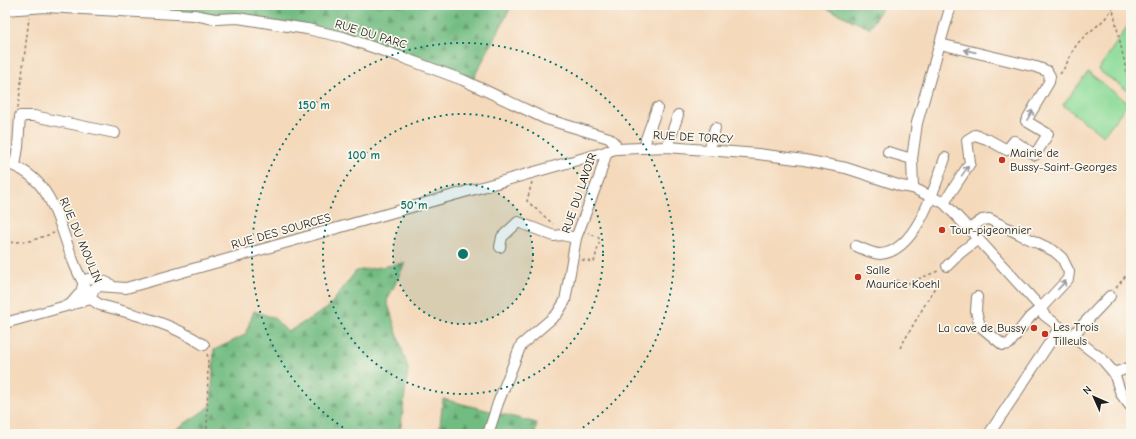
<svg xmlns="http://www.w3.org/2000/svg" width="1136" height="439" font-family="'Comic Neue',sans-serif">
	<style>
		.grass { fill: #8edc9a; stroke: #557c5b }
		.forest { fill: url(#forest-firs); stroke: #476c4f }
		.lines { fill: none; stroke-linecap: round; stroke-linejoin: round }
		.minor-casing { stroke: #887a6c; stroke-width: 12 }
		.path { stroke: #887a6c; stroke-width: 1.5; stroke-dasharray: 3 3; stroke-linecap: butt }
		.minor { stroke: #fff; stroke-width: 10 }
		.oneway { stroke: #999 }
		.ring { fill: none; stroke: #0f766e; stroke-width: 2; stroke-dasharray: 2 4 }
		.poi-dot { fill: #c8321e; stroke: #fbf7ec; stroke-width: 1.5 }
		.labels { text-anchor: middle; stroke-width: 3.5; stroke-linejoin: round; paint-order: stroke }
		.street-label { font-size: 12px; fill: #1c1c1c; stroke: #fbf7ec }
		.poi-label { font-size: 12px; fill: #1c1c1c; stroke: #fbf7ec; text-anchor: start }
		.centre { fill: #0f766e; stroke: #fbf7ec; stroke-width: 2 }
		.ring-label { font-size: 12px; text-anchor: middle; font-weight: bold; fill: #0f766e; stroke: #fbf7ec; stroke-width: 3.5; stroke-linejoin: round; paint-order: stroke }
	</style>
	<defs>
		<pattern id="forest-firs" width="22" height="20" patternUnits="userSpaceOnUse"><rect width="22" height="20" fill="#72bc82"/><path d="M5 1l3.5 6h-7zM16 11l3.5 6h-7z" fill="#5d986a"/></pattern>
	</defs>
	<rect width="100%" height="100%" fill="#fbf7ec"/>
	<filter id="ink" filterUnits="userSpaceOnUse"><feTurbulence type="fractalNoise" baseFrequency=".025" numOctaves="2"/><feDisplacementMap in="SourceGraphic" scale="8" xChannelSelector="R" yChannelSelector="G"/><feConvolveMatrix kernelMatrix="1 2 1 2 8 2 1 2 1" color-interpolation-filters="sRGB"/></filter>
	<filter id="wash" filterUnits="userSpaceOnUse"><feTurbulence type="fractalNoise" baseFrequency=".012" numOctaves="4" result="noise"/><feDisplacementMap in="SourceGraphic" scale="16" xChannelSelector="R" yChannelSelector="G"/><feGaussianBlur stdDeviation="0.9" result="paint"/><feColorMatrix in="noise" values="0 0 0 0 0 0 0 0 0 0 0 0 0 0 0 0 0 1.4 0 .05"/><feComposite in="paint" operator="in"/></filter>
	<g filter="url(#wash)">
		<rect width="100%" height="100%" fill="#f4d9bb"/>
		<g class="grass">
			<polygon points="1131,21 1131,93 1098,70"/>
			<polygon points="1088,72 1128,103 1103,136 1063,105"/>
		</g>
		<g class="forest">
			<polygon points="79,5 512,5 473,79 342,31"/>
			<polygon points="819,5 884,5 869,28"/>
			<polygon points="405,263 387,301 408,369 400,434 169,434 211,406 214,350 245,335 254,311 274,318 288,332 328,308 356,271"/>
			<polygon points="443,399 537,423 535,434 491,434 491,430 479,430 478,434 439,434"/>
		</g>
	</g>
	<g filter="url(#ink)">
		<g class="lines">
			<g class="minor-casing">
				<g id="minor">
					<polyline points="5,10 46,7 194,15 215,19 238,18 269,23 307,29 343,37 404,58 463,80 546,119 609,138 615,144 616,149"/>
					<polyline points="940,44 1036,67 1047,71 1050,76 1049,82 1026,121 1048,134 1035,155 1014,141 1007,150 987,139 975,135 967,140 970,163 944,203"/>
					<polyline points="667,147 678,115"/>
					<polyline points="645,148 646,139 657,108"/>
					<polyline points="709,150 715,128"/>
					<polyline points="888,152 912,159"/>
					<path d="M5 163C53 176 58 223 74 263 79 276 86 287 91 299L100 305C135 314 173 324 204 345"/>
					<polyline points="15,166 18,147 20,116 34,116 115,133"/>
					<polyline points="913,188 912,159 917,123 951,5"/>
					<polyline points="969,229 982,220 989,219 1054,251 1062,258 1069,272 1068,279 1041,308 1030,317 1009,344 1003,345 980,326 976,311 977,297"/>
					<path d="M856 246C863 249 873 254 880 254 916 252 935 187 945 158"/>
					<polyline points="500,247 502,237 518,222 554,236 562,235 576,238"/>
					<polyline points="947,266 960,253 978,239"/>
					<polyline points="70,305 81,292 84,282 88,279 95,278 110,284"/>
					<polyline points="5,323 91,299 93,290 98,286 126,288 616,149 667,147 758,154 804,160 846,168 901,186 913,188 944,203 969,229 1041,308 1044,315 1102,359 1114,373 1121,394 1131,407"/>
					<polyline points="1072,336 1110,296"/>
					<polyline points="1114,373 1131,367"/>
					<polyline points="488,434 498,403 521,345 557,314 565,301 576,238 599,178 607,151"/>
					<polyline points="989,434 1060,327"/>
				</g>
			</g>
			<g class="path">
				<polyline points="1112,5 1129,83 1131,102"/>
				<path d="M1060 74C1068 64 1071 51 1079 42 1089 30 1107 22 1112 7"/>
				<polyline points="18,108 29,18"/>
				<polyline points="532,182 527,201 553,224"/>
				<polyline points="5,243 30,241 54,233"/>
				<polyline points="582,260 594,262 600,240 598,237 588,233"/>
				<polyline points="896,280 906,284 938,271"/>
				<polyline points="1116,288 1131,269"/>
				<polyline points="900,348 942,275"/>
				<polyline points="207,354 208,357 207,434"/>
			</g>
			<use href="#minor" class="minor"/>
		</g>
		<defs><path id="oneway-shaft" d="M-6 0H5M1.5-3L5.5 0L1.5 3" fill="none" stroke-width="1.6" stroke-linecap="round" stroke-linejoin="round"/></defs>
		<g class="oneway">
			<use href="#oneway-shaft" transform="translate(970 51) rotate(-167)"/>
			<use href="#oneway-shaft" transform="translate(1030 115) rotate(-59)"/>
			<use href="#oneway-shaft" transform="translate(965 171) rotate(-55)"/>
			<use href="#oneway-shaft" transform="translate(1062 285) rotate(-47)"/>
		</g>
	</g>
	<circle cx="463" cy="254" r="70" fill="#0f766e" fill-opacity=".12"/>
	<g class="ring">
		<circle cx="463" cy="254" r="70"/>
		<circle cx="463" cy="254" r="140"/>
		<path d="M353 434A211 211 0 1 1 573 434"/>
	</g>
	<g class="poi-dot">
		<circle cx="1002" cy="160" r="4"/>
		<circle cx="942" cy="230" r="4"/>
		<circle cx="858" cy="277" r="4"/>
		<circle cx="1034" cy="328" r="4"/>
		<circle cx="1045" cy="334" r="4"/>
	</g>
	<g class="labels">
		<g class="street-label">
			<text transform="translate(371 34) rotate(17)" y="4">RUE DU PARC</text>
			<text transform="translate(693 137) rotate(3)" y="4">RUE DE TORCY</text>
			<text transform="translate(579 193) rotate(-71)" y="4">RUE DU LAVOIR</text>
			<text transform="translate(281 231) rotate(-16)" y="4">RUE DES SOURCES</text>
			<text transform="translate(81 240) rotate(67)" y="4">RUE DU MOULIN</text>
		</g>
		<g class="poi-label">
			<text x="1010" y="157">Mairie de<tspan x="1010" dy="14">Bussy-Saint-Georges</tspan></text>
			<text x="950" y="234">Tour-pigeonnier</text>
			<text x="866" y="274">Salle<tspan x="866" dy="14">Maurice Koehl</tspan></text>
			<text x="1053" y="331">Les Trois<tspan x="1053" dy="14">Tilleuls</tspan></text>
			<text x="1026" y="332" text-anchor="end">La cave de Bussy</text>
		</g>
	</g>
	<circle cx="463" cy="254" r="6" class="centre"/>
	<g class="ring-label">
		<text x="314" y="109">150 m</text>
		<text x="364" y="159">100 m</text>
		<text x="414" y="209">50 m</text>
	</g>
	<rect width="1136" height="439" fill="none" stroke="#fbf7ec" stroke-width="20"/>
	<g transform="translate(1094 397) rotate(315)" stroke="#fbf7ec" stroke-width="3" paint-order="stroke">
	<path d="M0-3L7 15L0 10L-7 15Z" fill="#1c1c1c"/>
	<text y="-6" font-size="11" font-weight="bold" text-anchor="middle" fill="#1c1c1c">N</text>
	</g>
</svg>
